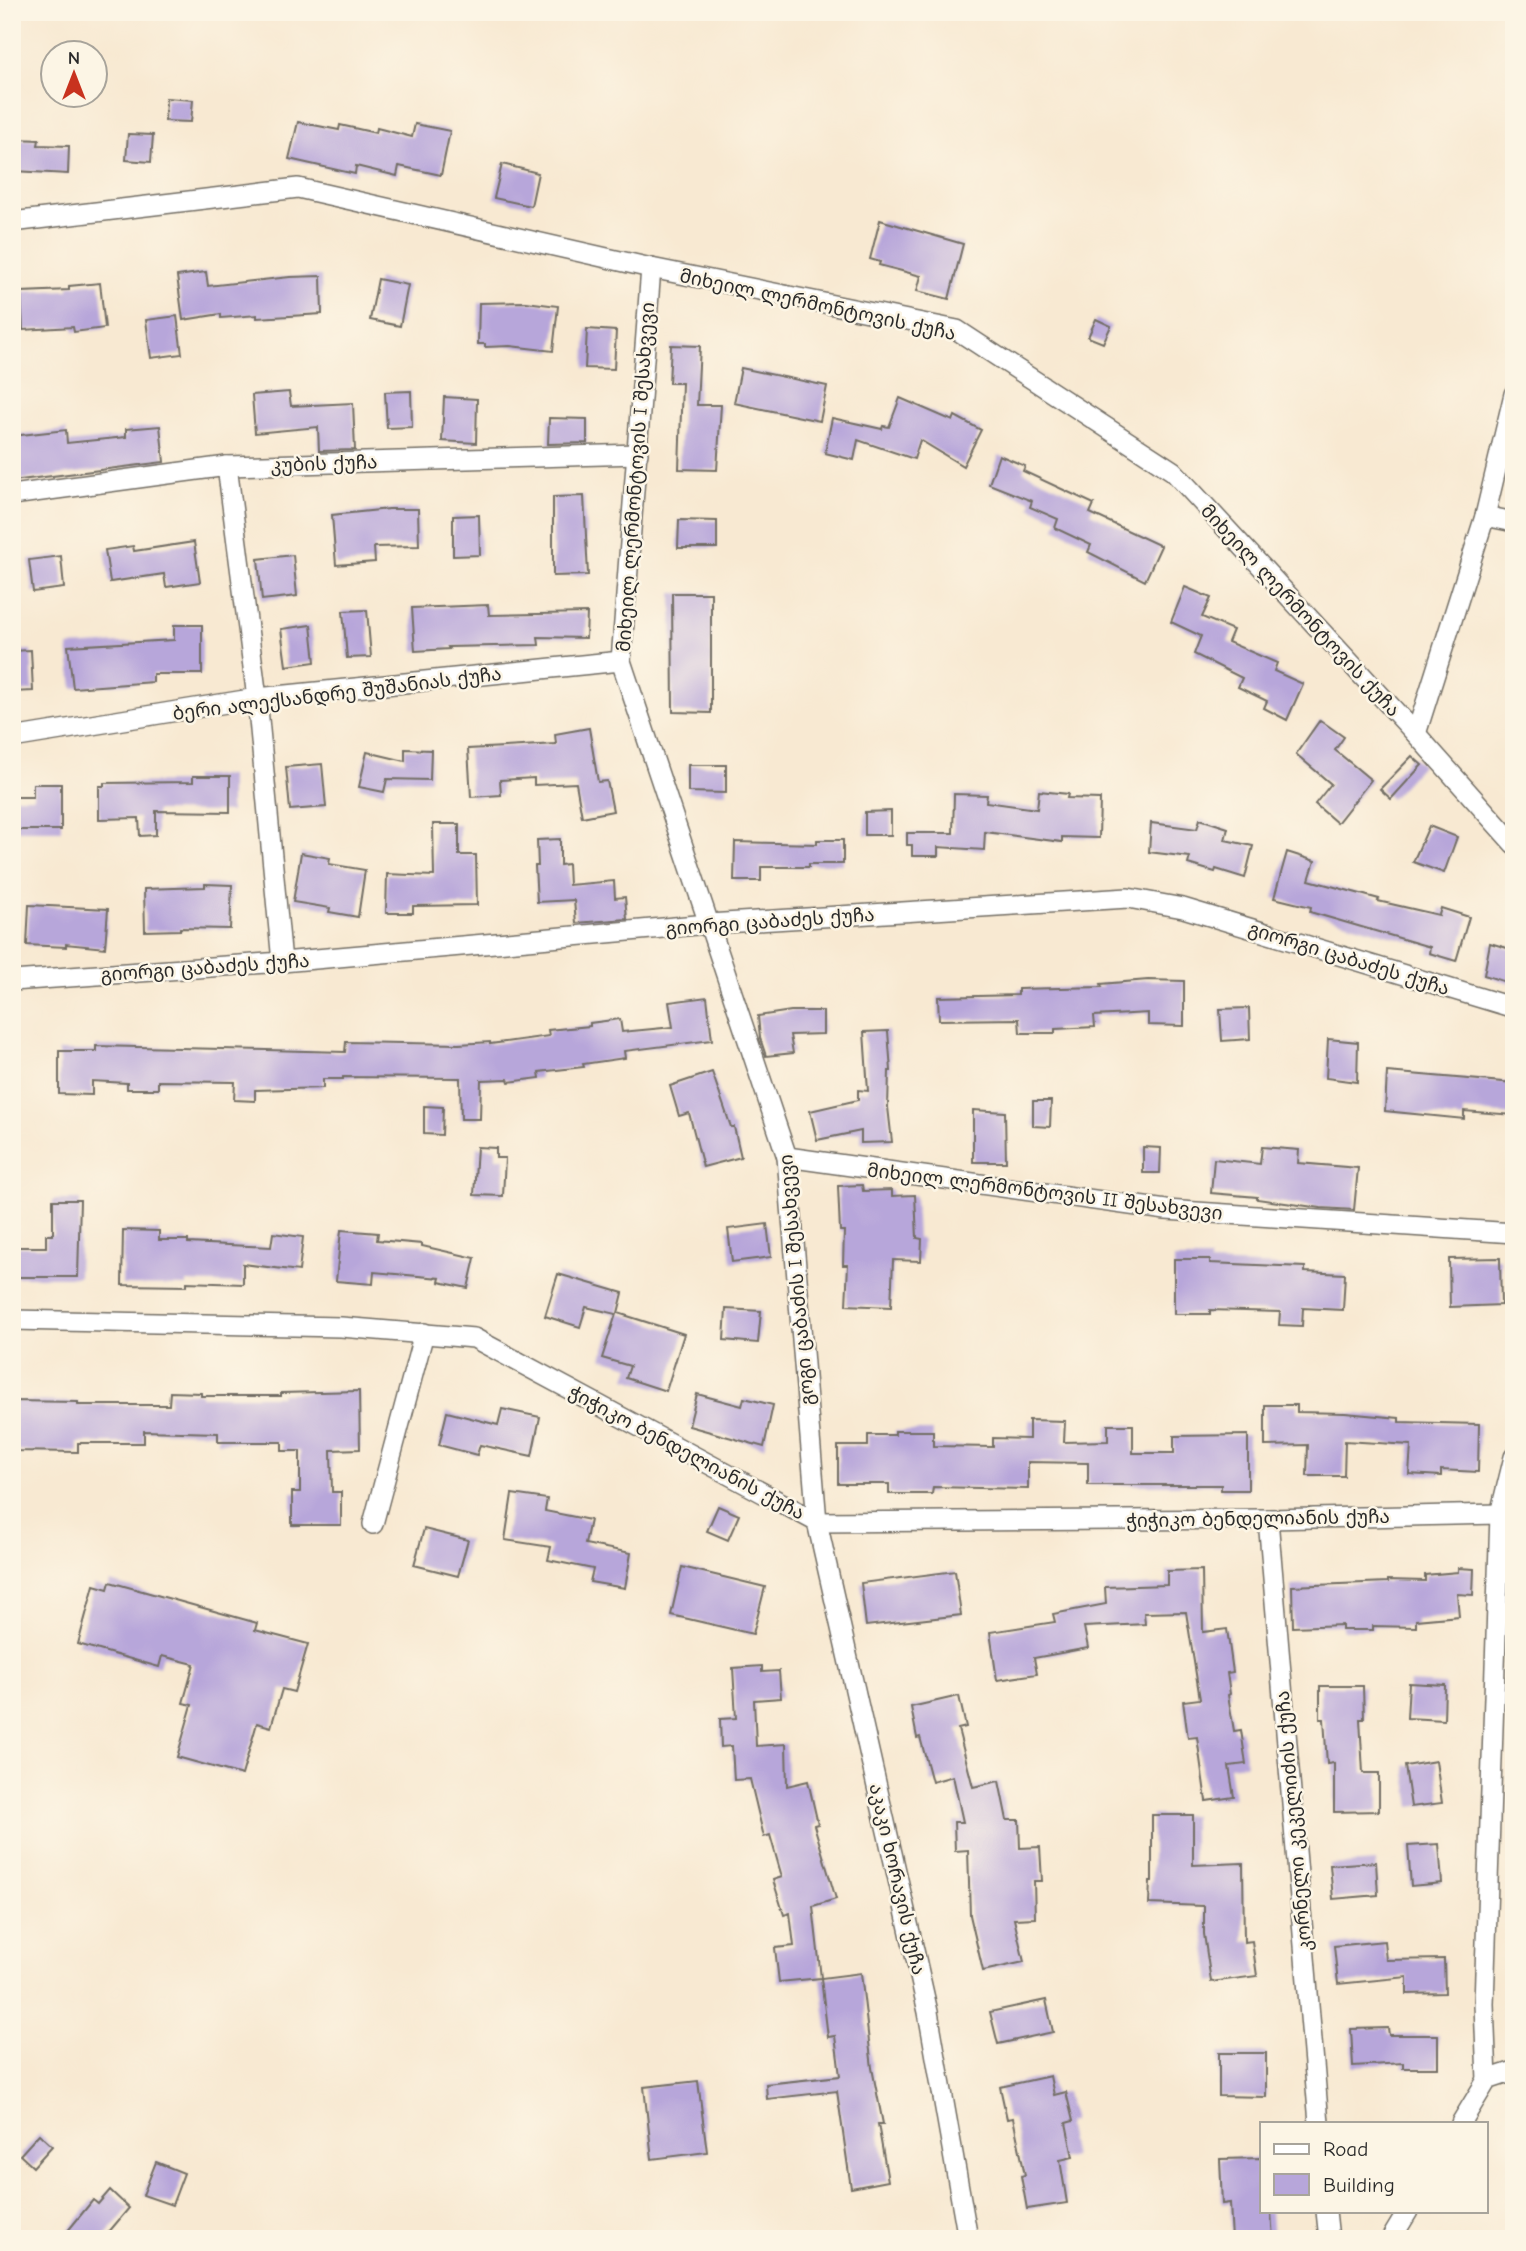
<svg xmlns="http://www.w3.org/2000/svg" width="1526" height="2251" font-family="'Comic Neue','Noto Sans Georgian',sans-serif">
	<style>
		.building { fill: #b7a6da }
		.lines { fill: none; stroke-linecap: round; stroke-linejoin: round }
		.minor-casing { stroke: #736e65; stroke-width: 22 }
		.minor { stroke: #fff; stroke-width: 19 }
		.labels { text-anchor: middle; stroke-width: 5; stroke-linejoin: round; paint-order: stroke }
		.street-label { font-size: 19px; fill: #2b2b2b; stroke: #fcf5e5 }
	</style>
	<rect width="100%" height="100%" fill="#fcf5e5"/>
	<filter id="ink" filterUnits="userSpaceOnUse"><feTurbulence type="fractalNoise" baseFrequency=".0143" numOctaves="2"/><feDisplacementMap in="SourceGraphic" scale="14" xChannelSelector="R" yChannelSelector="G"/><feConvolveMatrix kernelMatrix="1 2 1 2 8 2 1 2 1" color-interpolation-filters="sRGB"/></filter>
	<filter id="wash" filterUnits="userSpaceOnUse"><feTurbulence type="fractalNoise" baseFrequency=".00686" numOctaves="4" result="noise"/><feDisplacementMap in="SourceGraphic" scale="28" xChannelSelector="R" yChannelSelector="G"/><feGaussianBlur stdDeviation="1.57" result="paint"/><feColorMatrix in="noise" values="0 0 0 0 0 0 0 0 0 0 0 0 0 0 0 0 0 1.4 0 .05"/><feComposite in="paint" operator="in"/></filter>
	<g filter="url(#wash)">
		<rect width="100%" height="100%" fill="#f8e9d2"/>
		<g id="blocks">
			<g class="building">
				<polygon points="166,98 193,100 191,122 165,121"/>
				<polygon points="298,122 339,130 340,125 376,133 377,128 412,137 415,124 450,131 441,175 399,166 397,176 356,166 355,174 289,159"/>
				<polygon points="128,134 153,135 151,162 126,160"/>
				<polygon points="17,139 39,140 38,145 69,146 68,174 15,171"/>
				<polygon points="502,164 538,173 531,206 494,198"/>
				<polygon points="880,220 963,244 949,299 917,291 921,276 879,265 880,262 870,259"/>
				<polygon points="206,272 208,286 290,277 321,276 322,314 257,318 257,315 221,318 221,314 183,320 177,276"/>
				<polygon points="378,279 408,285 400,326 370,320"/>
				<polygon points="100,283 105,328 74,332 73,327 23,330 21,292 69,290 69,286"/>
				<polygon points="526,302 558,306 553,351 510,346 485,347 485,344 478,344 479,303"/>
				<polygon points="177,316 182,354 151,358 146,320"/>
				<polygon points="1096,319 1111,326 1103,343 1088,337"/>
				<polygon points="587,329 616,331 614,369 585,368"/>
				<polygon points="671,345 700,346 697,405 721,405 717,470 679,469 682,383 669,383"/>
				<polygon points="741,368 827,386 820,421 734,403"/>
				<polygon points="411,391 412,427 387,428 385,392"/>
				<polygon points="289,392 291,406 353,403 355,450 319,451 318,427 255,433 252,395"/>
				<polygon points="444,397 477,399 476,443 442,441"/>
				<polygon points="900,398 953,421 955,416 981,430 963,466 920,440 914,459 858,440 854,460 825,453 832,418 882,429 883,426 889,427"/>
				<polygon points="549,418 587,419 587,443 548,444"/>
				<polygon points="160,426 164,462 12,481 12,436 66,430 67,443 126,437 126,429"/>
				<polygon points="999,455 1025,466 1023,471 1094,504 1090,513 1161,546 1145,581 1088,552 1091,545 1055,528 1058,519 1030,507 1032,501 989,484"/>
				<polygon points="584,496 588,575 553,576 553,497"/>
				<polygon points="389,509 418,509 419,546 374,547 375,562 336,565 332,515"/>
				<polygon points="479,515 480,555 453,556 453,516"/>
				<polygon points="679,520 717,521 717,548 678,548"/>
				<polygon points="194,542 200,582 166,587 164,574 110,582 105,550 133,546 134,551"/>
				<polygon points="293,555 297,596 262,600 258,559"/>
				<polygon points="61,556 64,588 33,592 29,560"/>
				<polygon points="1185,587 1211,598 1202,617 1233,630 1228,642 1277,663 1274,671 1303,684 1287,720 1264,708 1267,701 1238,687 1242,678 1194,654 1201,636 1171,622"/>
				<polygon points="672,593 711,593 711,713 673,712"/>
				<polygon points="488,605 489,615 587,613 586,638 538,637 539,645 448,647 449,649 415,651 412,608"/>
				<polygon points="367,610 371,657 347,658 343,611"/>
				<polygon points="174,625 202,625 202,674 153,674 153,682 73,688 68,646 174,640"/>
				<polygon points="311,625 315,662 286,666 281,629"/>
				<polygon points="31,650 33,691 12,692 12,651"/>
				<polygon points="1320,720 1344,737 1335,750 1371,780 1337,823 1315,804 1331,784 1296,754"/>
				<polygon points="589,728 598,782 607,781 613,811 582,817 576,783 534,785 534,778 500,780 501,795 471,797 468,749 556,744 555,734"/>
				<polygon points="405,749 431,750 430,780 387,779 384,792 359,787 367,752 405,761"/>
				<polygon points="1412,756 1422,765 1391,799 1380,789"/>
				<polygon points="322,764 326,807 290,810 286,767"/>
				<polygon points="688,765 726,765 726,793 688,792"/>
				<polygon points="193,776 230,776 230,812 156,811 156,835 140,836 139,818 99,819 99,786 104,786 104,783 193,782"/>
				<polygon points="33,784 61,784 61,830 12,830 12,797 33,797"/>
				<polygon points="1039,791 1068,794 1067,798 1100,799 1099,838 1062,837 1062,842 985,832 984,850 938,847 938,856 912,856 912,845 907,845 907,833 953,833 954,794 987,795 986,802 1037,809"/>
				<polygon points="891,811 891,835 865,835 865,812"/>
				<polygon points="1200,819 1228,828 1225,840 1253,846 1245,878 1216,869 1215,872 1188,864 1190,857 1149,852 1151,823 1197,829"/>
				<polygon points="433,824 459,824 459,855 476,855 477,905 413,906 413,913 386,913 387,874 434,876"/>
				<polygon points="1429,826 1457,837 1444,873 1413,862"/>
				<polygon points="560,839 560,865 568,864 569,885 614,881 615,898 625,897 627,919 576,923 574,900 537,902 535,866 538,866 537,840"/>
				<polygon points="817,840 843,840 843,864 809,864 809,867 761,867 761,881 734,881 735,842 817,844"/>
				<polygon points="1287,852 1315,861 1309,880 1379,899 1378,901 1439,915 1441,908 1469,917 1456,961 1429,953 1430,947 1310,912 1311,907 1274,898"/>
				<polygon points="301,853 330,858 329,864 365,870 358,917 329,912 330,908 293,902"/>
				<polygon points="205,884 232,885 230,929 180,928 180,930 145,931 144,889 205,887"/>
				<polygon points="29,905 108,909 105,948 66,944 66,947 27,945"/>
				<polygon points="1490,943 1514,950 1512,984 1484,975"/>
				<polygon points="1148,980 1184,981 1184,1026 1148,1025 1148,1013 1094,1016 1095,1027 1055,1029 1055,1033 1020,1033 1019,1019 939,1020 938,997 1018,995 1018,989 1102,987 1101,984"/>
				<polygon points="707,997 712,1040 624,1051 625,1058 583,1064 584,1067 539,1072 540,1078 509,1082 508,1079 481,1080 480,1119 461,1119 460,1078 343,1077 343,1079 323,1079 323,1088 255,1090 255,1101 234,1100 235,1082 158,1081 158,1089 127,1089 127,1083 92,1081 92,1095 59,1094 59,1051 96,1051 96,1046 345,1052 346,1042 459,1044 490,1042 490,1044 549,1036 548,1030 590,1026 590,1023 620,1019 622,1032 673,1027 669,1002"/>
				<polygon points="1249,1008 1250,1039 1222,1041 1220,1009"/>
				<polygon points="791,1011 823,1011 823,1034 790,1035 793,1053 766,1056 760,1038 758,1016"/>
				<polygon points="888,1031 891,1071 889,1071 888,1107 892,1142 861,1143 861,1131 817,1140 810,1111 858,1100 858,1090 868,1091 864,1032"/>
				<polygon points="1328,1039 1358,1042 1357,1082 1326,1078"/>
				<polygon points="712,1072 731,1127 734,1127 741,1157 703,1167 689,1113 679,1116 670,1086"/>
				<polygon points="1387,1072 1514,1083 1514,1115 1464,1111 1464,1119 1385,1111"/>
				<polygon points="1033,1101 1051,1101 1050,1127 1033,1126"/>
				<polygon points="424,1106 443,1107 442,1135 424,1134"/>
				<polygon points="973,1110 1005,1112 1006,1162 973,1162"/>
				<polygon points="477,1147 496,1148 496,1158 505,1158 503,1196 474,1195"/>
				<polygon points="1143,1147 1161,1148 1160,1173 1143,1173"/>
				<polygon points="1262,1147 1299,1150 1298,1163 1358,1168 1354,1210 1321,1208 1257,1199 1257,1197 1211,1193 1214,1159 1260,1164"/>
				<polygon points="862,1185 863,1191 892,1190 892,1196 915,1195 917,1238 922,1239 921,1261 893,1260 891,1307 846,1305 848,1265 843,1265 844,1231 840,1231 838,1186"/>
				<polygon points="53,1200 80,1200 78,1277 12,1277 12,1247 46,1247 46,1235 53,1235"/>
				<polygon points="767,1224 771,1257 732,1262 728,1229"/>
				<polygon points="123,1230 159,1231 159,1240 188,1240 188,1243 271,1247 273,1233 303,1237 299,1271 243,1264 243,1284 187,1282 187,1286 122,1285"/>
				<polygon points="341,1230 378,1233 377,1240 422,1244 422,1246 475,1258 468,1288 439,1282 440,1278 374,1272 373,1284 336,1281"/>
				<polygon points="1500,1258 1501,1305 1450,1307 1449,1259"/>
				<polygon points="1174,1259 1210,1259 1210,1263 1305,1267 1305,1272 1345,1274 1343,1310 1303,1308 1302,1326 1279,1325 1280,1312 1210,1310 1210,1314 1174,1314"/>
				<polygon points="558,1274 623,1293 618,1313 684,1334 666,1391 626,1378 630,1366 602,1358 616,1314 586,1307 580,1327 545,1316"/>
				<polygon points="726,1309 761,1311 758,1343 724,1340"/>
				<polygon points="359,1391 360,1449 331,1450 332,1492 341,1492 341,1525 292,1525 292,1492 300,1492 300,1451 282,1451 282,1442 218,1442 218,1433 144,1431 144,1443 78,1443 78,1452 12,1451 12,1401 78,1402 78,1405 169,1405 170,1392 201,1393 201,1396 281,1396 281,1393"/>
				<polygon points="697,1394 742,1406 744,1398 773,1405 764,1447 689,1426"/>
				<polygon points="1265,1405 1297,1405 1297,1412 1345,1413 1399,1418 1399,1422 1479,1424 1478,1472 1441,1470 1441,1476 1409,1474 1411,1445 1345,1441 1344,1476 1307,1476 1308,1445 1265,1446"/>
				<polygon points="502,1409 540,1417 532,1456 480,1445 477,1455 439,1445 447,1412 498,1425"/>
				<polygon points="1029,1420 1065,1421 1064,1442 1108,1441 1108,1425 1133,1425 1133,1453 1174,1453 1174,1436 1248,1435 1248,1490 1221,1490 1221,1485 1088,1485 1088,1463 1028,1462 1028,1489 933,1487 932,1494 889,1494 889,1484 838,1484 838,1446 868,1446 868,1435 895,1435 895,1431 933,1431 933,1446 993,1447 993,1438 1029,1439"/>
				<polygon points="512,1494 547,1499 545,1511 590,1520 585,1544 631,1553 625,1588 590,1582 593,1569 548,1560 551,1547 505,1540"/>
				<polygon points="718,1506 739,1515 728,1540 707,1531"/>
				<polygon points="424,1529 468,1540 458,1576 414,1565"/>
				<polygon points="682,1567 765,1587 753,1634 671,1615"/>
				<polygon points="1458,1568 1474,1569 1473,1595 1457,1594 1459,1616 1416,1620 1416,1627 1373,1626 1373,1630 1342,1630 1342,1625 1293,1627 1292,1586 1388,1582 1388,1580 1425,1581 1425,1575 1458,1572"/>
				<polygon points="1202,1570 1203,1632 1227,1629 1233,1672 1227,1673 1230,1694 1228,1695 1234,1731 1241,1730 1246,1764 1229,1766 1234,1797 1206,1801 1197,1737 1188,1738 1183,1701 1200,1699 1186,1612 1144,1613 1145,1624 1084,1627 1088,1648 1034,1658 1037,1674 997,1680 990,1632 1055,1622 1053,1614 1106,1604 1105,1587 1167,1585 1167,1571"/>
				<polygon points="955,1571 961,1615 866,1626 861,1583"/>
				<polygon points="110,1582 257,1623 255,1630 308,1644 294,1692 282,1689 271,1727 257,1723 242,1775 177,1757 192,1705 183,1703 194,1664 162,1656 159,1667 78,1644 94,1585 108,1589"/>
				<polygon points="762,1666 762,1672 779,1671 781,1698 754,1700 756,1746 786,1744 787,1786 808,1781 818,1824 814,1825 836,1899 813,1906 821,1978 779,1982 775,1948 794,1946 790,1913 784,1915 773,1880 782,1877 770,1835 764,1837 750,1779 734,1780 732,1746 721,1747 720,1719 736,1718 733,1668"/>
				<polygon points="1409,1683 1445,1685 1444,1720 1407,1718"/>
				<polygon points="1320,1686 1363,1686 1364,1719 1360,1719 1363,1773 1379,1773 1379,1811 1334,1812 1334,1763 1327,1764 1324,1719 1320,1719"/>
				<polygon points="959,1696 966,1727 958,1729 973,1787 999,1781 1007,1820 1019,1820 1020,1848 1040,1847 1042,1881 1034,1881 1035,1918 1014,1919 1024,1962 983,1971 970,1915 968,1850 955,1851 954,1822 963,1822 953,1776 932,1782 920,1737 917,1738 911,1707"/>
				<polygon points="1436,1761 1442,1803 1411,1807 1405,1766"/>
				<polygon points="1152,1815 1193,1815 1193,1865 1243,1863 1244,1942 1252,1941 1257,1976 1211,1982 1204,1934 1204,1906 1149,1904 1150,1881 1152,1881"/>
				<polygon points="1439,1844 1442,1883 1411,1886 1408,1846"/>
				<polygon points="1376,1862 1378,1895 1333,1899 1330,1865"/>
				<polygon points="1384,1941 1386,1960 1444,1959 1445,1993 1407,1994 1407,1977 1338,1984 1334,1946"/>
				<polygon points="861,1973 872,2068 883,2124 878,2124 888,2181 851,2188 837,2091 767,2099 766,2084 840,2076 835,2036 828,2037 821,1978"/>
				<polygon points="1046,2000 1053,2032 998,2044 990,2012"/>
				<polygon points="1388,2028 1389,2035 1438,2035 1438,2068 1403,2068 1403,2063 1353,2066 1351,2029"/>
				<polygon points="1219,2053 1266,2053 1266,2097 1219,2096"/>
				<polygon points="1050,2076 1054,2095 1066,2092 1073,2121 1066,2123 1073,2157 1060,2160 1067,2203 1027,2209 1021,2176 1025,2175 1013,2118 1007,2119 1000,2087"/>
				<polygon points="698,2081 707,2152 652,2159 644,2087"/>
				<polygon points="39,2134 52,2146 33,2167 20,2155"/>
				<polygon points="1262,2158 1262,2212 1271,2211 1273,2239 1232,2239 1230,2203 1222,2204 1220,2159"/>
				<polygon points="156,2162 184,2173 172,2205 143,2195"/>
				<polygon points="110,2190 129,2208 103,2239 75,2239 67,2232 93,2200 98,2204"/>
			</g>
		</g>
	</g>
	<g filter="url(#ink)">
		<use href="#blocks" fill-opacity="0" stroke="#736e65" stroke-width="2"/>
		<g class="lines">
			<g class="minor-casing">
				<g id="minor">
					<polyline points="12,222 298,188 651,268 957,330 1173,471 1416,734 1514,844"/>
					<polyline points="651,268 621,661 787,1157 817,1522 928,2012 968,2239"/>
					<polyline points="227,466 257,698 282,962"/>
					<polyline points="12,495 227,466 638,454"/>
					<polyline points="1485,516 1514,522"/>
					<polyline points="1416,734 1485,516 1514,394"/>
					<polyline points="12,738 257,698 621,661"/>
					<polyline points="12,981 282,962 708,924 1128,898 1183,908 1514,1008"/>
					<polyline points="787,1157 1166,1210 1514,1233"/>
					<polyline points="12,1320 341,1327 474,1338 817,1522 1268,1519 1500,1514"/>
					<polyline points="1268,1519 1319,2123"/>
					<polyline points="373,1524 424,1333"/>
					<polyline points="1487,2080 1484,2004 1500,1514 1514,1457"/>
					<polyline points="1461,2123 1487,2080 1514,2071"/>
					<polyline points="1326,2211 1329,2239"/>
					<polyline points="1391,2239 1408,2211"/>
				</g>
			</g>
			<use href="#minor" class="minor"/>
		</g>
	</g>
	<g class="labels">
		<g class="street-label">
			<text transform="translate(818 304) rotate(12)" y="7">მიხეილ ლერმონტოვის ქუჩა</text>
			<text transform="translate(324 463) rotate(-2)" y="7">კუბის ქუჩა</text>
			<text transform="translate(635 477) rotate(-86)" y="7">მიხეილ ლერმონტოვის I შესახვევი</text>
			<text transform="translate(1301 610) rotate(47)" y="7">მიხეილ ლერმონტოვის ქუჩა</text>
			<text transform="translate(337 693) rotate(-7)" y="7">ბერი ალექსანდრე შუშანიას ქუჩა</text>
			<text transform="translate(770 921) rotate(-4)" y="7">გიორგი ცაბაძეს ქუჩა</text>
			<text transform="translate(1349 958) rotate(17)" y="7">გიორგი ცაბაძეს ქუჩა</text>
			<text transform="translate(205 967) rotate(-4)" y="7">გიორგი ცაბაძეს ქუჩა</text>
			<text transform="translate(1045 1191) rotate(7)" y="7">მიხეილ ლერმონტოვის II შესახვევი</text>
			<text transform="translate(796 1280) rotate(-95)" y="7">გოგი ცაბაძის I შესახვევი</text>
			<text transform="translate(687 1452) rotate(28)" y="7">ჭიჭიკო ბენდელიანის ქუჩა</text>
			<text transform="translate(1258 1518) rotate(-1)" y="7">ჭიჭიკო ბენდელიანის ქუჩა</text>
			<text transform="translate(1293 1821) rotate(-95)" y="7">კორნელი კეკელიძის ქუჩა</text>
			<text transform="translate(898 1879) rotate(77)" y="7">აკაკი ხორავის ქუჩა</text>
		</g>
	</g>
	<rect width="1526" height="2251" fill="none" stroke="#fcf5e5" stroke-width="42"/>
	<rect x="1260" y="2122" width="228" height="91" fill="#fcf5e5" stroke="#a8a49b" stroke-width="2"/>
	<rect x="1274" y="2144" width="35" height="10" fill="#ffffff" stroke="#a8a49b" stroke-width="2"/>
	<text x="1323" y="2156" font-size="21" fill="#2b2b2b">Road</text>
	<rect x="1274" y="2174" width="35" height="21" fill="#b7a6da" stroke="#a8a49b" stroke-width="2"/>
	<text x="1323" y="2192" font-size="21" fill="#2b2b2b">Building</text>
	<g transform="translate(74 74)"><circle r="33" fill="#fcf5e5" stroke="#a8a49b" stroke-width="2"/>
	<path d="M0-5L12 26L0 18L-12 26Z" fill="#c8321e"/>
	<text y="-10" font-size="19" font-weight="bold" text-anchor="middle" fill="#2b2b2b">N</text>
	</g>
</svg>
